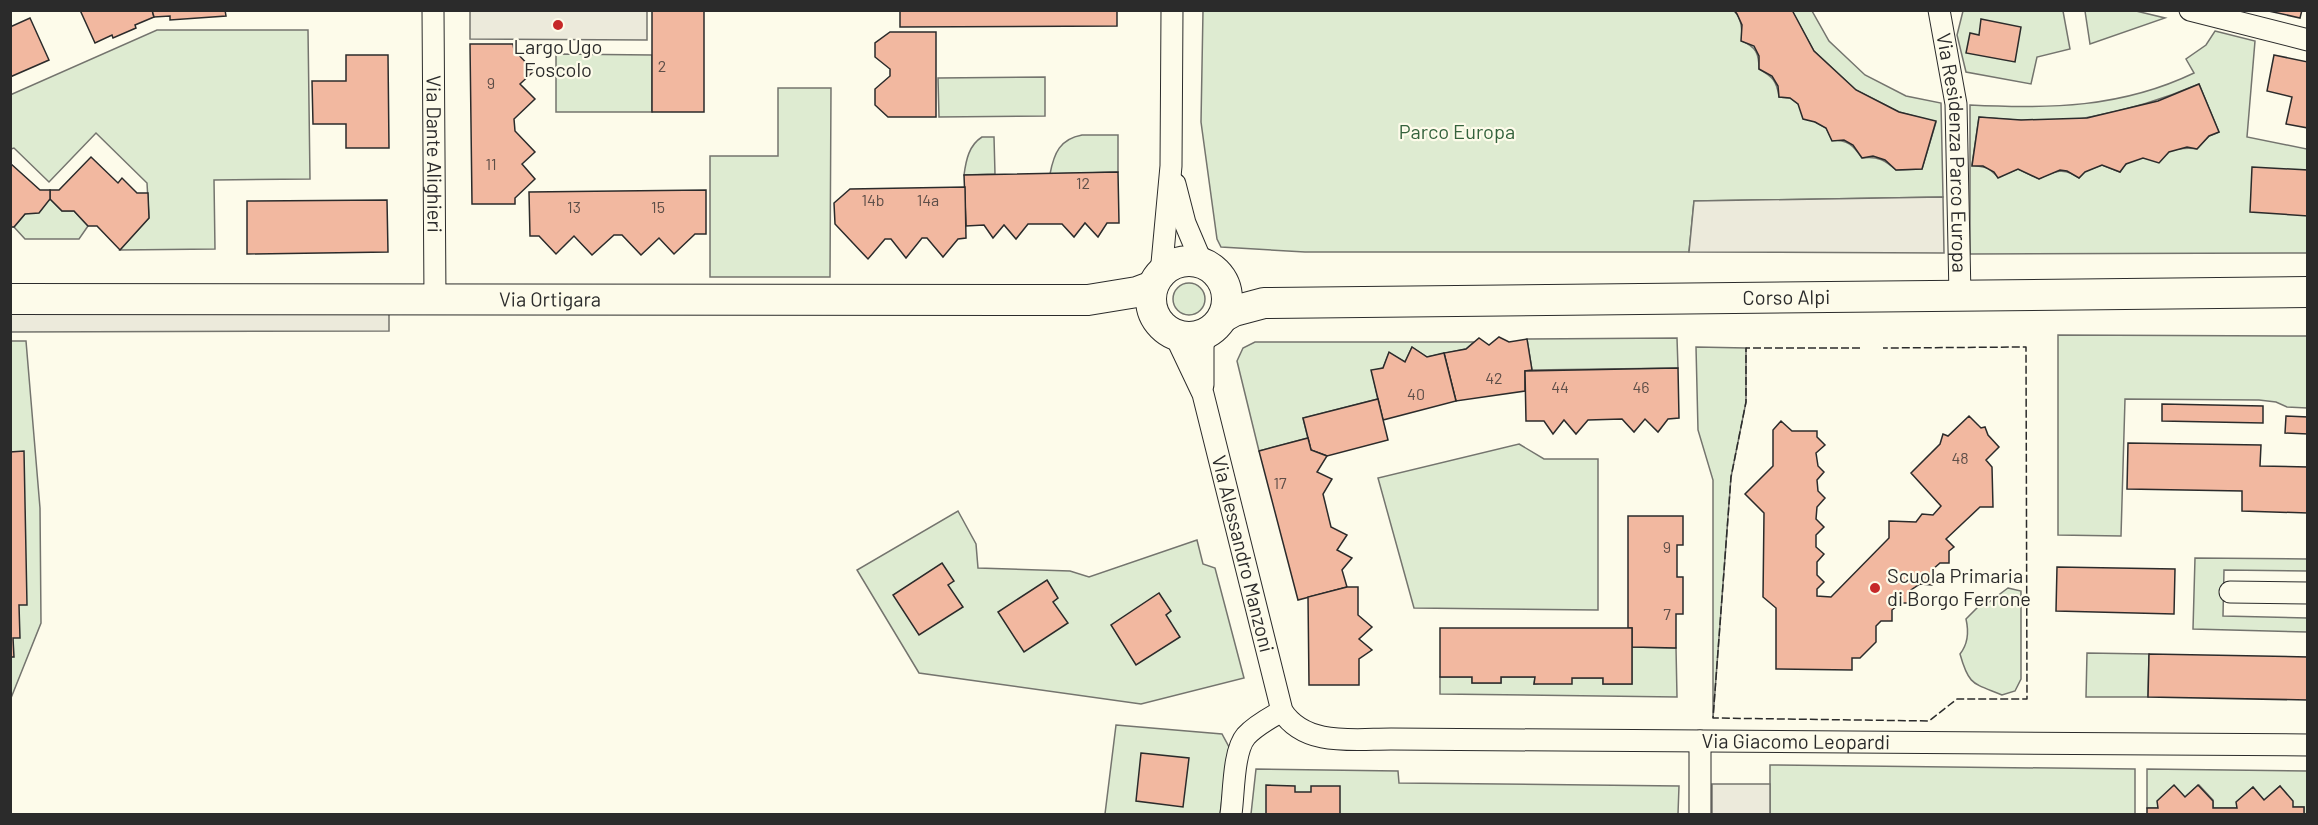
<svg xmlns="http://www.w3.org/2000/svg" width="2318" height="825" font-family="Barlow,sans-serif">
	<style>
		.green { fill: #deebd1; stroke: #74746e; stroke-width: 1.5; fill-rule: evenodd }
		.parking { fill: #eceadb; stroke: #74746e; stroke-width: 1.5 }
		.building { fill: #f2b8a0; stroke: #2b2b2b; stroke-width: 1.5 }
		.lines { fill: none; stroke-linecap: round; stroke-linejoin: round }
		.street-casing { stroke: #2b2b2b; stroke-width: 23 }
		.secondary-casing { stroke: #2b2b2b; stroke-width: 32 }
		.street { stroke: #fdfbea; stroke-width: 21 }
		.secondary { stroke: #fdfbea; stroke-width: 30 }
		.fence { stroke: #2b2b2b; stroke-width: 1.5; stroke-dasharray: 8 3; stroke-linecap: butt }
		.poi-dot { fill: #c62828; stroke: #fdfbea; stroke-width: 2 }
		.labels { text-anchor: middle; stroke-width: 4.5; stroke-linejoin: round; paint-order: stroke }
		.number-label { font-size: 16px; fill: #5d4e48 }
		.poi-label { font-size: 20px; fill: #2b2b2b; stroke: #fdfbea }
		.park-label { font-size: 20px; fill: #34623c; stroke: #fdfbea }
		.street-label { font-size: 20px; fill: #2b2b2b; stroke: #fdfbea }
	</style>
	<rect width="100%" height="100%" fill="#fdfbea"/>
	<g class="green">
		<path d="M1203 11H1734C1742 18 1742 30 1742 41 1756 47 1759 53 1759 69 1772 76 1777 81 1779 97L1790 98 1798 104 1815 122 1826 128 1832 140C1848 140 1853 145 1862 158 1878 156 1885 160 1896 170L1922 169 1936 122 1899 112 1856 90 1814 51 1792 11H1812L1829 41 1865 75 1906 96 1941 103 1943 197 1694 201 1689 252H1305L1221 247 1217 239 1201 122Z"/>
		<polygon points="1963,11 2063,11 2070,49 2037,57 2031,84 1966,72 1957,35"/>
		<polygon points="2085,11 2136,11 2165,18 2090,44"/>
		<polygon points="157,30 308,30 310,179 214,180 215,249 120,250 149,218 147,183 96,133 49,182 14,148 11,149 10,95"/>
		<path d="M2215 31 2255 41 2247 137 2307 149V253L1970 254V105C2049 109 2121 108 2194 73L2186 59 2206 45ZM2199 84 2219 132 2209 136 2197 149C2183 146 2137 155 2126 164 2123 166 2122 169 2120 172L2102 165 2085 171 2079 178C2065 167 2054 171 2039 179L2018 169 1998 177 1988 168 1972 165 1979 117C2014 120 2055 124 2090 117 2128 110 2164 99 2199 84Z"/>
		<polygon points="556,54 652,55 652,112 556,112"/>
		<polygon points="1045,77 1045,116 939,117 938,78"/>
		<polygon points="778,88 831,88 830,277 710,277 710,156 778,156"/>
		<path d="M1082 135H1118V172L1050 174C1054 153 1060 139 1082 135Z"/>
		<path d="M982 137H994L995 174 964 175C966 160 969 145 982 137Z"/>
		<polygon points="50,199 62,211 74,211 88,226 79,239 25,239 14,227 25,214"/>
		<circle cx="1189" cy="299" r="16"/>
		<polygon points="2058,335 2307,336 2307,408 2287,407 2276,402 2259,400 2125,399 2121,536 2058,535"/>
		<polygon points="1677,338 1678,368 1532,370 1527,339"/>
		<polygon points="10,341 26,341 40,508 41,623 11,698"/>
		<polygon points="1255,342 1474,342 1466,349 1427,357 1412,347 1405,362 1389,353 1383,368 1372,371 1378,399 1303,418 1308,438 1259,451 1237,361 1243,348"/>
		<polygon points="1696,347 1746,348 1746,402 1731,477 1713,718 1713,480 1698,430"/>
		<polygon points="1519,444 1544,459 1598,459 1598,610 1414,608 1378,478"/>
		<polygon points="958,511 976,544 978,568 1070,571 1089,577 1197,540 1203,564 1215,568 1244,678 1141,704 919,673 857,570"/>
		<polygon points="2195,558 2307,559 2307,571 2224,570 2223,616 2307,618 2307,632 2193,629"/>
		<path d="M2008 588 2021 591V679L2015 691 2002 695C1973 683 1969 686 1960 654 1968 644 1969 632 1966 619L1980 605 1989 602Z"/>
		<polygon points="1632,647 1676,648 1677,697 1440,694 1440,677 1472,677 1472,683 1501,683 1501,677 1535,677 1534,684 1572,678 1603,678 1603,684 1632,684"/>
		<polygon points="2087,653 2149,654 2148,697 2086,697"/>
		<polygon points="1116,725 1222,734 1229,747 1220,814 1105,814"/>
		<polygon points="1770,765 2135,769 2135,814 1770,814"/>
		<polygon points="1256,769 1398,771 1399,783 1679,786 1678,814 1251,814"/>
		<polygon points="2147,769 2307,771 2307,814 2304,814 2304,807 2293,807 2280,786 2264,800 2253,787 2237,802 2237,808 2213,808 2213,800 2199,785 2185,797 2158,801 2158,808 2147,808"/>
	</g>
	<g class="parking">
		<polygon points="470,11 647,11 647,40 470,39"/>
		<polygon points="1943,197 1944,253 1689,252 1694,201"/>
		<polygon points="389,310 389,331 11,332 10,312"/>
		<rect x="1712" y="784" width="58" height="30"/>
	</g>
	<g class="building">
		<polygon points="80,10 152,10 154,17 135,25 136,28 113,38 112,35 95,43"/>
		<polygon points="152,10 225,10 226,16 170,20 170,16 154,17"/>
		<rect x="652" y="10" width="52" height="102"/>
		<polygon points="900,10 1117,10 1117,26 900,27"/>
		<polygon points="1734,10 1792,10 1814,51 1856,90 1899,112 1936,121 1922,169 1896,170 1885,160 1873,156 1862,158 1853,145 1844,140 1832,141 1826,128 1815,122 1803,119 1798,104 1790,98 1779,97 1778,86 1772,76 1759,69 1759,56 1754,46 1741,41 1742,25 1737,14"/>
		<polygon points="2264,10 2302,10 2300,18"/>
		<polygon points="30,18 49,60 10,77 10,27"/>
		<polygon points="1981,19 2021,27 2015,62 1966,53 1970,33 1979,35"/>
		<polygon points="890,32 936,32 936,117 888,117 875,105 875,89 890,76 890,69 875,57 875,43"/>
		<polygon points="470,44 513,44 514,50 534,71 520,84 535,99 514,119 515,131 535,152 522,164 535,179 515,198 515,204 472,204"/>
		<polygon points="346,55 388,55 389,148 346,148 346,124 313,124 312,81 346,81"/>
		<polygon points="2274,55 2308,62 2308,128 2286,124 2292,97 2267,91"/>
		<polygon points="2199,84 2219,132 2209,136 2197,149 2187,147 2169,152 2159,163 2143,158 2126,164 2120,172 2102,165 2085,172 2079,178 2067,171 2060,170 2039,179 2018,169 1998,178 1994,172 1983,166 1972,166 1979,117 2021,120 2087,118 2158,101"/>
		<polygon points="91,157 118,183 122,178 137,193 148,193 149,218 120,250 97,226 88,226 74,211 62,211 50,199 50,190 59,190"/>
		<polygon points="10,163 40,190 50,190 50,199 39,213 25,214 14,227 10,227"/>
		<polygon points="2252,167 2308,170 2308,216 2250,212"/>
		<polygon points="1118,172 1119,223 1107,223 1098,237 1085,223 1074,237 1062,224 1028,224 1016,239 1004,225 993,238 984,225 966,226 964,175"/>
		<polygon points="965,187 966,238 958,239 943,257 927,238 922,238 906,258 891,239 885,239 868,259 835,224 834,203 850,189"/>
		<polygon points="706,190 706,234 695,234 674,254 659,238 641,255 622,235 614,235 592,255 574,236 556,254 539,236 530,236 529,192"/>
		<polygon points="387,200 388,252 247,254 247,201"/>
		<polygon points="1499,337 1509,342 1527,339 1532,370 1525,371 1525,391 1456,401 1444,353 1466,349 1479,338 1489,345"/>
		<polygon points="1412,347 1427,357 1444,353 1456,401 1383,420 1371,370 1383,368 1389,352 1405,362"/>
		<polygon points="1678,368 1679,418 1668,419 1658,432 1645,419 1634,432 1622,419 1588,420 1576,434 1564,420 1553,434 1544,421 1526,421 1525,371"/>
		<polygon points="1378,399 1388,440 1327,456 1311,450 1303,418"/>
		<polygon points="2162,404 2263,406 2263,423 2162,421"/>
		<polygon points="1969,416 1981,428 1985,427 1988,435 1999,447 1986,460 1992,467 1993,507 1980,507 1946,539 1954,547 1949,551 1949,563 1940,563 1932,570 1932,585 1920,584 1911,590 1911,603 1901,603 1892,610 1892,621 1881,621 1876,626 1876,642 1860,658 1852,658 1852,670 1776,669 1776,608 1763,597 1764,513 1745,494 1773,466 1773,430 1781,421 1792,431 1817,431 1817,437 1825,445 1816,453 1818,466 1824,472 1817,480 1818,491 1825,498 1817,507 1816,519 1824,527 1816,535 1816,547 1824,554 1817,562 1817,575 1824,582 1817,589 1817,596 1831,597 1889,538 1889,521 1916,522 1922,514 1933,515 1941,506 1911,473 1940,444 1943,434 1948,436"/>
		<polygon points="2286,416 2308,417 2308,434 2285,433"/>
		<polygon points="1308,438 1311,450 1327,456 1317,472 1332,479 1323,494 1331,527 1347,535 1337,550 1352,558 1342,570 1347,587 1298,600 1259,451"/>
		<polygon points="2128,443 2261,445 2260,466 2308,467 2308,513 2242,511 2242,491 2127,489"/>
		<polygon points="24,451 27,605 19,605 20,638 13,638 14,657 10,657 10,452"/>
		<polygon points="1628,516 1683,516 1683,545 1677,545 1677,577 1683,577 1683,614 1676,614 1676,648 1632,647 1632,628 1628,628"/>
		<polygon points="942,563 954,581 948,585 963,607 919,635 893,595"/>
		<polygon points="2057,567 2175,569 2174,614 2056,611"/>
		<polygon points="1047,580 1058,598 1053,602 1068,623 1024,652 998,612"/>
		<polygon points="1347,587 1358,587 1358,615 1372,627 1359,639 1372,650 1359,659 1359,685 1309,685 1308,597"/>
		<polygon points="1159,593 1171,611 1166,615 1180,637 1136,665 1111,625"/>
		<polygon points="1440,628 1632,628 1632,684 1603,684 1603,678 1572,678 1572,684 1534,684 1535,677 1501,677 1501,683 1472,683 1472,677 1440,677"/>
		<polygon points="2149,654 2308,657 2308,700 2148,697"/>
		<polygon points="1141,753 1189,758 1183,807 1136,801"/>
		<polygon points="1266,785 1295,786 1295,792 1311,792 1311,786 1340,786 1340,814 1266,814"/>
		<polygon points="2174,785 2185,797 2198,785 2213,801 2213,808 2237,808 2236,802 2253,787 2264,800 2280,786 2293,801 2293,807 2304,807 2304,814 2147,814 2147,808 2158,808 2157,801"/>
	</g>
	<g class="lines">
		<g class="street-casing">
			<g id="street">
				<path id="s1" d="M433 10 435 298"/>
				<path id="s2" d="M1939 10 1956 104 1960 296"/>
				<polyline points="2190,10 2308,40"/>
				<polyline points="1175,184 1185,223 1202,263"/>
				<polyline points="1161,274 1171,166 1172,10"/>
				<path id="s3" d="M1175 335 1203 394 1282 711C1305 747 1354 739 1391 739L2308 745"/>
				<polyline points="1203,385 1203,347 1205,334"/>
				<polyline points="2230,592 2308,593"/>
				<path d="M1231 814C1234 794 1233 751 1246 736 1256 725 1270 718 1282 711"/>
				<polyline points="1700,814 1700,741"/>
			</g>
		</g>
		<g class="secondary-casing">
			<g id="secondary">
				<circle cx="1189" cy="299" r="38"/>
				<path id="s4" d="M10 299 1088 300 1137 292 1153 286"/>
				<path id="s5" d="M1223 317 1234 311 1264 303 2308 292"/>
			</g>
		</g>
		<use href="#street" class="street"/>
		<use href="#secondary" class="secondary"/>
		<polyline class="fence" points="1860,348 1746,348 1746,402 1731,477 1713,718 1929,721 1957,699 2027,699 2026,347 1883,348"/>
	</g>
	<g class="poi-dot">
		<circle cx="558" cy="25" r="6"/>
		<circle cx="1875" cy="588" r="6"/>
	</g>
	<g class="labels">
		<g class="number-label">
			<text x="662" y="72">2</text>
			<text x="491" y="89">9</text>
			<text x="491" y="170">11</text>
			<text x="1083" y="189">12</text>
			<text x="873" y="206">14b</text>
			<text x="928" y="206">14a</text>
			<text x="574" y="213">13</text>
			<text x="658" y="213">15</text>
			<text x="1494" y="384">42</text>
			<text x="1560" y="393">44</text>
			<text x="1641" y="393">46</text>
			<text x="1416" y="400">40</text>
			<text x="1960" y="464">48</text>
			<text x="1280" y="489">17</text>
			<text x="1667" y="553">9</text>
			<text x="1667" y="620">7</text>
		</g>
		<g class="poi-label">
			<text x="558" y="54">Largo Ugo<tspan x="558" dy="23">Foscolo</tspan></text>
			<text x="1887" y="583" text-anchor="start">Scuola Primaria<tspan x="1887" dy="23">di Borgo Ferrone</tspan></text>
		</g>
		<g class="park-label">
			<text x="1457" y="139">Parco Europa</text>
		</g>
		<g class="street-label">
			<text dy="7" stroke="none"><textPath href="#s2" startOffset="144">Via Residenza Parco Europa</textPath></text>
			<text dy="7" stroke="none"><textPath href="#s1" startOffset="144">Via Dante Alighieri</textPath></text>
			<text dy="7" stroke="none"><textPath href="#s5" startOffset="566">Corso Alpi</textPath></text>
			<text dy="7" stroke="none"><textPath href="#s4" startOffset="540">Via Ortigara</textPath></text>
			<text dy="7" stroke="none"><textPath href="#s3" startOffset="230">Via Alessandro Manzoni</textPath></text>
			<text dy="7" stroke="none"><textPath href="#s3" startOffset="915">Via Giacomo Leopardi</textPath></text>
		</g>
	</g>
	<rect width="2318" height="825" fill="none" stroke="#2b2b2b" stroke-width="24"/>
</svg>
